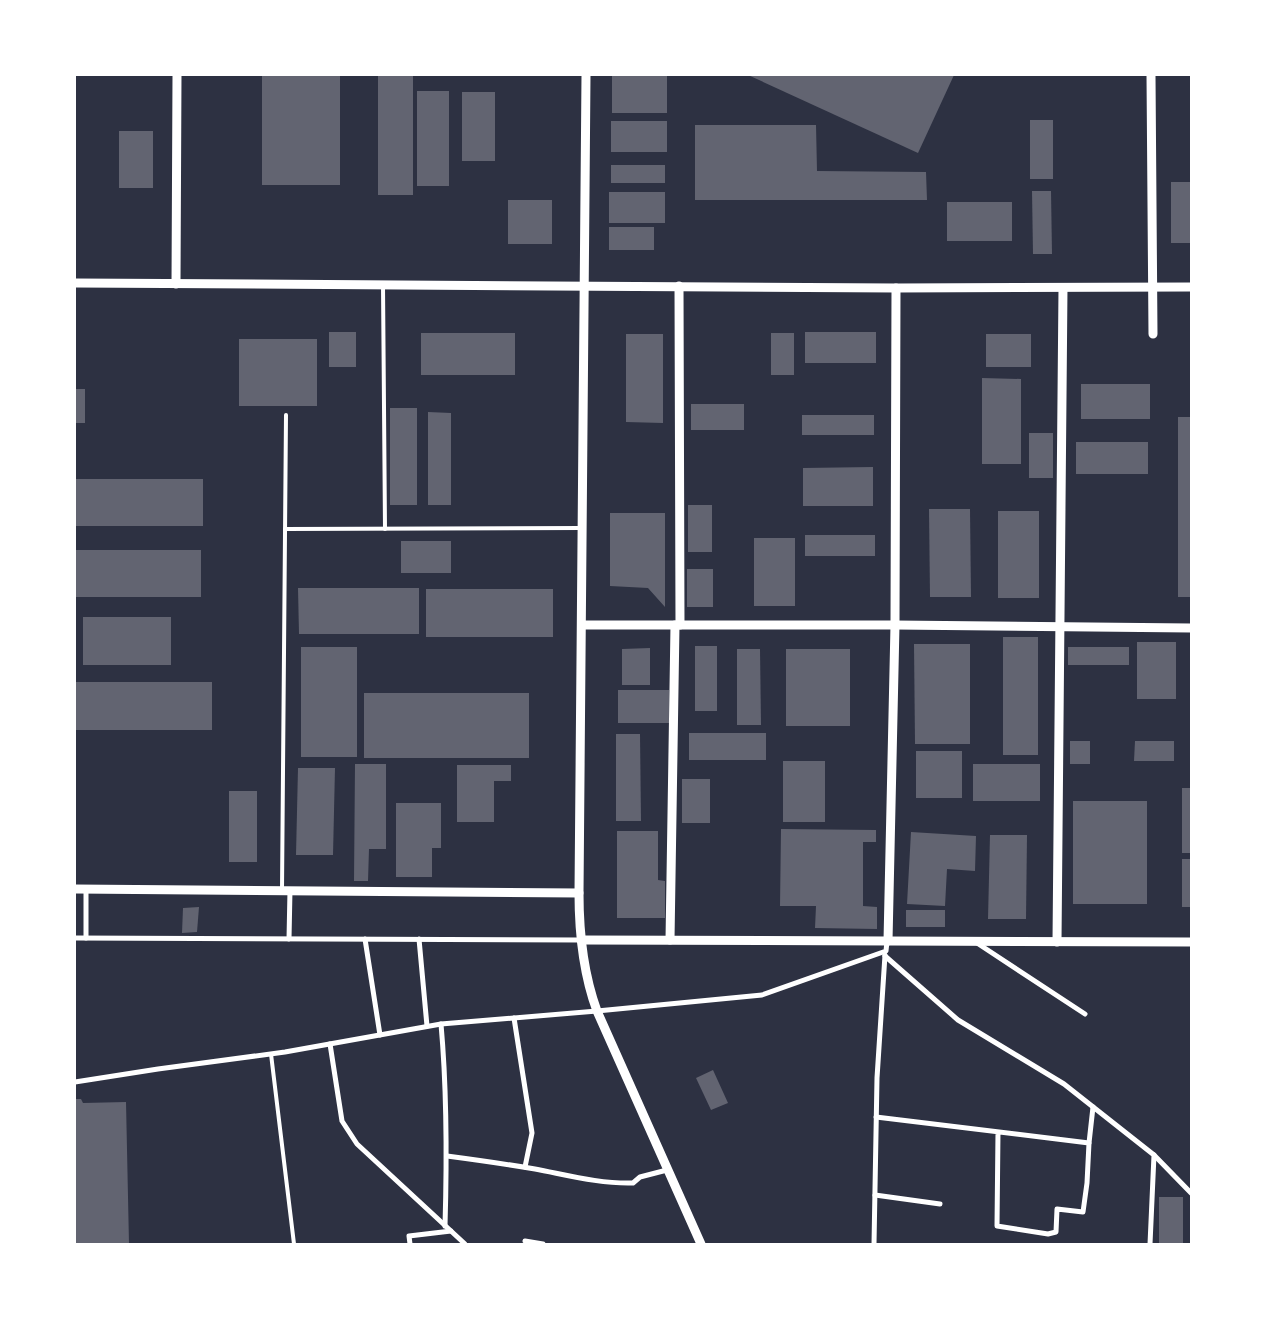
<svg xmlns="http://www.w3.org/2000/svg" width="1266" height="1319" font-family="'Golos Text',sans-serif">
	<style>
		.building { fill: #626471 }
		.lines { fill: none; stroke-linecap: round; stroke-linejoin: round }
		.service { stroke: #fff; stroke-width: 4 }
		.minor { stroke: #fff; stroke-width: 5 }
		.tertiary { stroke: #fff; stroke-width: 9 }
	</style>
	<rect width="100%" height="100%" fill="#2d3142"/>
	<g class="building">
		<rect x="262" y="75" width="78" height="110"/>
		<rect x="378" y="75" width="35" height="120"/>
		<rect x="612" y="75" width="55" height="38"/>
		<polygon points="748,75 954,75 918,153"/>
		<rect x="417" y="91" width="32" height="95"/>
		<rect x="462" y="92" width="33" height="69"/>
		<rect x="1030" y="120" width="23" height="59"/>
		<rect x="611" y="121" width="56" height="31"/>
		<polygon points="695,125 816,125 817,171 926,172 927,200 695,200"/>
		<rect x="119" y="131" width="34" height="57"/>
		<rect x="611" y="165" width="54" height="18"/>
		<rect x="1171" y="182" width="20" height="61"/>
		<polygon points="1032,191 1051,191 1052,254 1033,254"/>
		<rect x="609" y="192" width="56" height="31"/>
		<rect x="508" y="200" width="44" height="44"/>
		<rect x="947" y="202" width="65" height="39"/>
		<rect x="609" y="227" width="45" height="23"/>
		<rect x="329" y="332" width="27" height="35"/>
		<rect x="805" y="332" width="71" height="31"/>
		<rect x="421" y="333" width="94" height="42"/>
		<rect x="771" y="333" width="23" height="42"/>
		<polygon points="626,334 663,334 663,423 626,422"/>
		<rect x="986" y="334" width="45" height="33"/>
		<rect x="239" y="339" width="78" height="67"/>
		<polygon points="982,378 1021,379 1021,464 982,464"/>
		<rect x="1081" y="384" width="69" height="35"/>
		<rect x="75" y="389" width="10" height="34"/>
		<rect x="691" y="404" width="53" height="26"/>
		<rect x="390" y="408" width="27" height="97"/>
		<polygon points="428,412 451,413 451,505 428,505"/>
		<rect x="802" y="415" width="72" height="20"/>
		<rect x="1178" y="417" width="13" height="180"/>
		<rect x="1029" y="433" width="24" height="45"/>
		<rect x="1076" y="442" width="72" height="32"/>
		<polygon points="873,467 873,506 803,506 803,468"/>
		<rect x="75" y="479" width="128" height="47"/>
		<rect x="688" y="505" width="24" height="47"/>
		<polygon points="929,509 970,509 971,597 930,597"/>
		<rect x="998" y="511" width="41" height="87"/>
		<polygon points="610,513 665,513 665,607 648,588 610,586"/>
		<rect x="805" y="535" width="70" height="21"/>
		<rect x="754" y="538" width="41" height="68"/>
		<rect x="401" y="541" width="50" height="32"/>
		<rect x="75" y="550" width="126" height="47"/>
		<rect x="687" y="569" width="26" height="38"/>
		<polygon points="298,588 419,588 419,634 299,634"/>
		<rect x="426" y="589" width="127" height="48"/>
		<rect x="83" y="617" width="88" height="48"/>
		<rect x="1003" y="637" width="35" height="118"/>
		<rect x="1137" y="642" width="39" height="57"/>
		<polygon points="914,644 970,644 970,744 915,744"/>
		<rect x="695" y="646" width="22" height="65"/>
		<rect x="301" y="647" width="56" height="110"/>
		<rect x="1068" y="647" width="61" height="18"/>
		<polygon points="650,648 650,685 622,685 622,649"/>
		<polygon points="737,649 760,649 761,725 737,725"/>
		<rect x="786" y="649" width="64" height="77"/>
		<rect x="75" y="682" width="137" height="48"/>
		<rect x="618" y="690" width="51" height="33"/>
		<rect x="364" y="693" width="165" height="65"/>
		<rect x="689" y="733" width="77" height="27"/>
		<polygon points="616,734 640,734 641,821 616,821"/>
		<rect x="1070" y="741" width="20" height="23"/>
		<polygon points="1135,741 1174,741 1174,761 1134,761"/>
		<rect x="916" y="751" width="46" height="47"/>
		<rect x="783" y="761" width="42" height="61"/>
		<polygon points="355,764 386,764 386,849 369,849 368,881 354,881"/>
		<rect x="973" y="764" width="67" height="37"/>
		<polygon points="457,765 511,765 511,781 494,781 494,822 457,822"/>
		<polygon points="298,768 335,768 333,855 296,855"/>
		<rect x="682" y="779" width="28" height="44"/>
		<rect x="1182" y="788" width="9" height="65"/>
		<rect x="229" y="791" width="28" height="71"/>
		<rect x="1073" y="801" width="74" height="103"/>
		<polygon points="396,803 441,803 441,848 432,848 432,877 396,877"/>
		<polygon points="781,829 876,830 876,842 863,842 863,906 877,907 877,929 815,928 816,906 780,906"/>
		<polygon points="617,831 658,831 658,880 665,881 665,918 617,918"/>
		<polygon points="911,832 976,836 975,871 947,869 945,906 907,904"/>
		<polygon points="990,835 1027,835 1026,919 988,919"/>
		<rect x="1182" y="859" width="9" height="48"/>
		<polygon points="199,907 197,932 182,933 183,908"/>
		<rect x="906" y="910" width="39" height="17"/>
		<polygon points="713,1070 728,1103 711,1110 696,1078"/>
		<polygon points="75,1099 81,1099 83,1103 126,1102 129,1244 75,1244"/>
		<rect x="1159" y="1197" width="24" height="47"/>
	</g>
	<g class="lines">
		<g class="service">
			<polyline points="383,285 385,529"/>
			<polyline points="285,529 583,528"/>
			<polyline points="282,890 286,415"/>
			<polyline points="271,1054 294,1244"/>
		</g>
		<g class="minor">
			<polyline points="75,938 581,940"/>
			<polyline points="86,938 86,889"/>
			<polyline points="289,939 290,890"/>
			<polyline points="365,939 380,1035"/>
			<polyline points="419,939 427,1026"/>
			<polyline points="977,943 1085,1014"/>
			<polyline points="885,956 958,1020 1064,1084 1154,1155 1150,1244"/>
			<polyline points="514,1018 532,1133 525,1167"/>
			<path d="M441 1024C447 1091 447 1158 445 1226"/>
			<polyline points="330,1044 342,1121 357,1144 465,1244"/>
			<polyline points="75,1082 158,1069 285,1052 441,1024 597,1011 762,995 886,951 887,941"/>
			<polyline points="876,1117 1089,1143 1087,1183 1083,1212 1057,1209 1056,1232 1048,1234 997,1226 998,1132"/>
			<polyline points="1089,1143 1093,1107"/>
			<polyline points="1154,1155 1191,1193"/>
			<path d="M447 1156C477 1160 506 1164 535 1169 567 1175 600 1184 633 1183L640 1177 667 1170"/>
			<polyline points="875,1195 940,1204"/>
			<polyline points="525,1241 543,1244"/>
			<polyline points="410,1244 409,1236 451,1231"/>
			<polyline points="874,1244 877,1078 885,955"/>
		</g>
		<g class="tertiary">
			<path d="M586 75 579 893C579 934 583 973 597 1011L701 1244"/>
			<polyline points="1151,75 1153,334"/>
			<polyline points="75,283 896,288 1191,287"/>
			<polyline points="176,284 177,75"/>
			<polyline points="679,286 680,625"/>
			<polyline points="582,625 895,625 1191,628"/>
			<polyline points="75,889 579,893"/>
			<polyline points="581,940 1191,942"/>
			<polyline points="670,940 675,625"/>
			<polyline points="888,941 895,625 896,288"/>
			<polyline points="1057,942 1063,288"/>
		</g>
	</g>
	<rect width="1266" height="1319" fill="none" stroke="#ffffff" stroke-width="152"/>
</svg>
